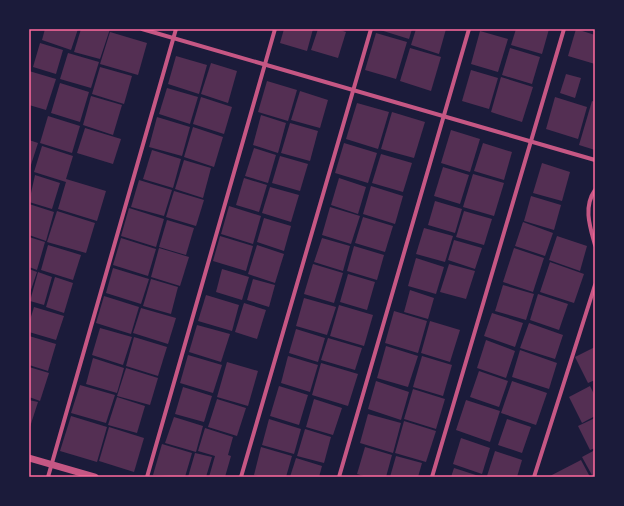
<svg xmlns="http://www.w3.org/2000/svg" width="624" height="506" font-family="Ubuntu,sans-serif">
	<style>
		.building { fill: #542f53 }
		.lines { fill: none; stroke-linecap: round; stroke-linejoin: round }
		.minor { stroke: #c65784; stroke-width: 4 }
		.tertiary { stroke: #c65784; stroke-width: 7 }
		.neatline { fill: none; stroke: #ff6b9d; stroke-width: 1.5 }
	</style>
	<rect width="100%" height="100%" fill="#1b1b3a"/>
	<g class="building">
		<polygon points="45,29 78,29 71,50 42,40"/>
		<polygon points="81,29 110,29 100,59 74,52"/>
		<polygon points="284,29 313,29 307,51 280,43"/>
		<polygon points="318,29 337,29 346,32 338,58 311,50"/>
		<polygon points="377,29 412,29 409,39"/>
		<polygon points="416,29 446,29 439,54 411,45"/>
		<polygon points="516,29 549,29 542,54 511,45"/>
		<polygon points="576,29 595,35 595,64 568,56"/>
		<polygon points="480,31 508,39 498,72 471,64"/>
		<polygon points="110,32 147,43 138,75 100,64"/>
		<polygon points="376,33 407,42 396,79 365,70"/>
		<polygon points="40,43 63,50 56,74 33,67"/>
		<polygon points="410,48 441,57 431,91 400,81"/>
		<polygon points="510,48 540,57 532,84 502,75"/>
		<polygon points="68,53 99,62 91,88 60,79"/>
		<polygon points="176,56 207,65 199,94 168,84"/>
		<polygon points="211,63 237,71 228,103 201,94"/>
		<polygon points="100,67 132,76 124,104 92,94"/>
		<polygon points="471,70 498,78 489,109 462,101"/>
		<polygon points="29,71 56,79 46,110 29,105"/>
		<polygon points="566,74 581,78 575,98 560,93"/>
		<polygon points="501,77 533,87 522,122 491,112"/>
		<polygon points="267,81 297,90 288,121 258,112"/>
		<polygon points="60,83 89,92 80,122 51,113"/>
		<polygon points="167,88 198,97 190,124 159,114"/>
		<polygon points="300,91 328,100 320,128 291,120"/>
		<polygon points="91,96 122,105 113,135 83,125"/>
		<polygon points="201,97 232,107 224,134 193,124"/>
		<polygon points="555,97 587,107 578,139 546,129"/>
		<polygon points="592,101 595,102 595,150 579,145"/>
		<polygon points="357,103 389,112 378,149 346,139"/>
		<polygon points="392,112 425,122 414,158 381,149"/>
		<polygon points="261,115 286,123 278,153 253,145"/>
		<polygon points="48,116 80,126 72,153 40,143"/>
		<polygon points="157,117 190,127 182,156 149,147"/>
		<polygon points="290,123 318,131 310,161 281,153"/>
		<polygon points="193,127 223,137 214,167 184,157"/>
		<polygon points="85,128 121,139 113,164 77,153"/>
		<polygon points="451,130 480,139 470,172 441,163"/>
		<polygon points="29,140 38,143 29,171"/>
		<polygon points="344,143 377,153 368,183 335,173"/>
		<polygon points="483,143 512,152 504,180 474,171"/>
		<polygon points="42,146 73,156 66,179 106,191 97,221 58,209 66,182 34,172"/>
		<polygon points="254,148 276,155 268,183 245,176"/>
		<polygon points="152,150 181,159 173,188 143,179"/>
		<polygon points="381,154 412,163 403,192 372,183"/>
		<polygon points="280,156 308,164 300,191 272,183"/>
		<polygon points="184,160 211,168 203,198 175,189"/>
		<polygon points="542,163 570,172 562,201 533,193"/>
		<polygon points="443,167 469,175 460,204 434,196"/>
		<polygon points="473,174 504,183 494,216 463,207"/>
		<polygon points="35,175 60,183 52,209 29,202"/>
		<polygon points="244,178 267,185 259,212 236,205"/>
		<polygon points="339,178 366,187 358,214 331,205"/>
		<polygon points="139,180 172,190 164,216 131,207"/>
		<polygon points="371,186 403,196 395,224 363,214"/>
		<polygon points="270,187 299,195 291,222 262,213"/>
		<polygon points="174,191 204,200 196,226 166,217"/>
		<polygon points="531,196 561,205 554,230 524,221"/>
		<polygon points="435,201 462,209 455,233 428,225"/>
		<polygon points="29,204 54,212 46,241 29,235"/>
		<polygon points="229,206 261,216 253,244 221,234"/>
		<polygon points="330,207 360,216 351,244 322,235"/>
		<polygon points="129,208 164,219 156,247 121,236"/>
		<polygon points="57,211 95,223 86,253 47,242"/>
		<polygon points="464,211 492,219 484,245 456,237"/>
		<polygon points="363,217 393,226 385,252 355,243"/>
		<polygon points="264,218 291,226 284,251 257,242"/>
		<polygon points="167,220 194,228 186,255 159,247"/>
		<polygon points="523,222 553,233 545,256 515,246"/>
		<polygon points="424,228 453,236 445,262 416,254"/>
		<polygon points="220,236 253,246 246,271 213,261"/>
		<polygon points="557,236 587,246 580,271 549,260"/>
		<polygon points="29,237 45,242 37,270 29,267"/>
		<polygon points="121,238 156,249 148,276 113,265"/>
		<polygon points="322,238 350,246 343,271 314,262"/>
		<polygon points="454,240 482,248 475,269 448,260"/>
		<polygon points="48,245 81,255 73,280 41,270"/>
		<polygon points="257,245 284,254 275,283 248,274"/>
		<polygon points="354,246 384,255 377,280 347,271"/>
		<polygon points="159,248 189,257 180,286 151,277"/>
		<polygon points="514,248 544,258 533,292 503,282"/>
		<polygon points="416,258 444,267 436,294 408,286"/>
		<polygon points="550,262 584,274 574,303 540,292"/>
		<polygon points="313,264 343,273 334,303 304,294"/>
		<polygon points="449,264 475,271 466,299 440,292"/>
		<polygon points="113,268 149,279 141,304 106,293"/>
		<polygon points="29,269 37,272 29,296"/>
		<polygon points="222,269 249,277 242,300 216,292"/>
		<polygon points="38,272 52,277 44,305 30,301"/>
		<polygon points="348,274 375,282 367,310 340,302"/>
		<polygon points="55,277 73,283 64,313 46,307"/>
		<polygon points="151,279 178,287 171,314 143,306"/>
		<polygon points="253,279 275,285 269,307 247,300"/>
		<polygon points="503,285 534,294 526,320 495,311"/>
		<polygon points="410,290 434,298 428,319 404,312"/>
		<polygon points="538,294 568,304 559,330 530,320"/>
		<polygon points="206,295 239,305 232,331 198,321"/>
		<polygon points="104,296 139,307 131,334 96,323"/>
		<polygon points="304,298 336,307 327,335 296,326"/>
		<polygon points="244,303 266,310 257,339 235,332"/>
		<polygon points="339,305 373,315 364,346 330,336"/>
		<polygon points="34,307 64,316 56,340 29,332 29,323"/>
		<polygon points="141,308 176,318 168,344 133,333"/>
		<polygon points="394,311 427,321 418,353 385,343"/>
		<polygon points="492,313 523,323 515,347 484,336"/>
		<polygon points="430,321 460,330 450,362 421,353"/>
		<polygon points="529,323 563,335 555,359 520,348"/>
		<polygon points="197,325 230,334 221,362 189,352"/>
		<polygon points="100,328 132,337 123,365 92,355"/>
		<polygon points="296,329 325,338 318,362 289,353"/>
		<polygon points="29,336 56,344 48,371 29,365"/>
		<polygon points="134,337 167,347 158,376 126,366"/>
		<polygon points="328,338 362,348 355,370 321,360"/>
		<polygon points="486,340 515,351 506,378 477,368"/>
		<polygon points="386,346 418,356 408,387 377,378"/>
		<polygon points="595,347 595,380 588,383 575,357"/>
		<polygon points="520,350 557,363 549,389 512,377"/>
		<polygon points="188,355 222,365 213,393 180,383"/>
		<polygon points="288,356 318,365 310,392 281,383"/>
		<polygon points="422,356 452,365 443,396 413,387"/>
		<polygon points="93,358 124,368 117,393 86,384"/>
		<polygon points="227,362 258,371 248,406 217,397"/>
		<polygon points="321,363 358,374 348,406 312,395"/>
		<polygon points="29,367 49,373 40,401 29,397"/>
		<polygon points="126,368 158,378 150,405 117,396"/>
		<polygon points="479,371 508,381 499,407 470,397"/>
		<polygon points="376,381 409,392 401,420 368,409"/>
		<polygon points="512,381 547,393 536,425 501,413"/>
		<polygon points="80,385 115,395 106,423 71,413"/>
		<polygon points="279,386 308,395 299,425 270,416"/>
		<polygon points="590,386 595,396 595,416 582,423 569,397"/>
		<polygon points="183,387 212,396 204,422 175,414"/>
		<polygon points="413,389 445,399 436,429 404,419"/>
		<polygon points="117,397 145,406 137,433 108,425"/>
		<polygon points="217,399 246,408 237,436 208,427"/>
		<polygon points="314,399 342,408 333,435 306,427"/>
		<polygon points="29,400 38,402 29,430"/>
		<polygon points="466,400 500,411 490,442 456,430"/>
		<polygon points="368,414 401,423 393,453 360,443"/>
		<polygon points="71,416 107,427 97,462 60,451"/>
		<polygon points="174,417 203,426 196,452 165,443"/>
		<polygon points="595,418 595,448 590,450 578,426"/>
		<polygon points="269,419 301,429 294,454 262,445"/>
		<polygon points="507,419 531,427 522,453 498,445"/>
		<polygon points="404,421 436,431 426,462 395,453"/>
		<polygon points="109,427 144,438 134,472 99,461"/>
		<polygon points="205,428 233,437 228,455 231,456 225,477 209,477 215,456 198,451"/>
		<polygon points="305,429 331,437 324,463 297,456"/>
		<polygon points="461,438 490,448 482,474 453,464"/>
		<polygon points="162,444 192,453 185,477 153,475"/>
		<polygon points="261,447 292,456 286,477 262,477 254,475"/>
		<polygon points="365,447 392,455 386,477 367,477 357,474"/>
		<polygon points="595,450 595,477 593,477 582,457"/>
		<polygon points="495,451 522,460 517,477 487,476"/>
		<polygon points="195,453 212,457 206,477 188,477"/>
		<polygon points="396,456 422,463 418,477 390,477"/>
		<polygon points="296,458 322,466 319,477 290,477"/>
		<polygon points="581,460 590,477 550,477 550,476"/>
		<polygon points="454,468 482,477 451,477"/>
	</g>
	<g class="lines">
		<g class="minor">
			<polyline points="142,29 595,160"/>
			<path d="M595 190C583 207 590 227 595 245"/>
			<polyline points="48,477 176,29"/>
			<polyline points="147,477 275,29"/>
			<polyline points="241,477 371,29"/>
			<polyline points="339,477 469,29"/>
			<polyline points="432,477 564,29"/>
			<polyline points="534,477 595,285"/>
		</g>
		<polyline class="tertiary" points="29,458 95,477"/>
	</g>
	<rect width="624" height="506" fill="none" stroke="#1b1b3a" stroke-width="60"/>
	<rect x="30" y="30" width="564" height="446" class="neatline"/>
</svg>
